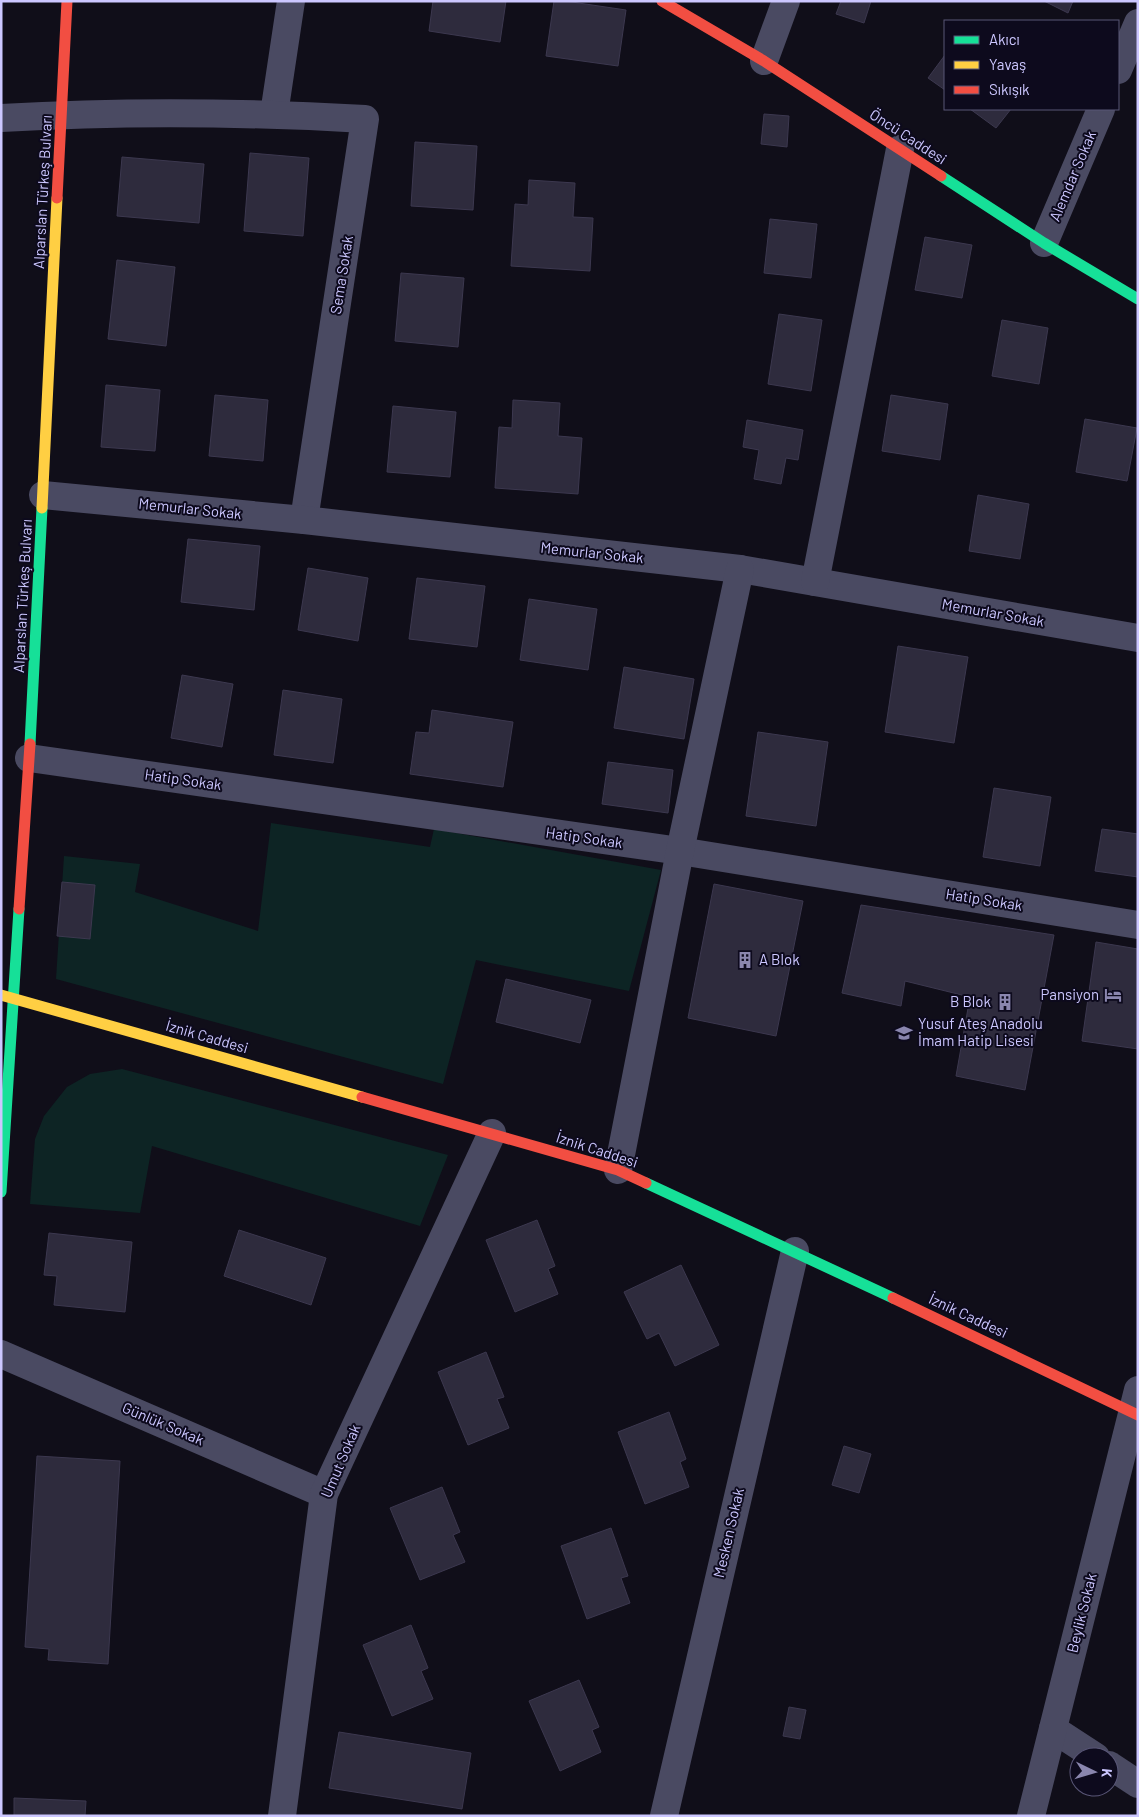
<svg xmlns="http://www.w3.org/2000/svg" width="1139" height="1817" font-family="Barlow,sans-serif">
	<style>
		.green { fill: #0d2424 }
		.building { fill: #2e2b3d; stroke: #3c384f }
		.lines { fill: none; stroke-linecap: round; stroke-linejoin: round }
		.street { stroke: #4a4a62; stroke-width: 28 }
		.fast { stroke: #16e098; stroke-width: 11 }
		.slow { stroke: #ffcf43; stroke-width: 11 }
		.jam { stroke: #f24e42; stroke-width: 11 }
		.labels { text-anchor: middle; stroke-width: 4; stroke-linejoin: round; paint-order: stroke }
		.street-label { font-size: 15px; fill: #ccc7ff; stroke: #0d0a1d }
		.poi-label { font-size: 15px; fill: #ccc7ff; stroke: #0d0a1d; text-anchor: start }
	</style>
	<rect width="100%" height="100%" fill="#100e19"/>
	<g class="green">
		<polygon points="271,823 430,847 434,829 661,870 629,991 476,960 443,1084 56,979 64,856 140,864 135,892 258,931"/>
		<polygon points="122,1069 448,1155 420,1226 152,1146 140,1213 30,1204 35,1139 44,1116 67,1087 90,1074"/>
	</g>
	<g class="building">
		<polygon points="433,1 506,1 500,42 429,31"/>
		<polygon points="554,1 565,1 626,10 618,66 546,56"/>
		<polygon points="841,1 871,1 864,23 836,14"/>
		<polygon points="1044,1 1073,1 1068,13"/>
		<polygon points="945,55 945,90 928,78"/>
		<polygon points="970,109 1011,109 996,128"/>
		<polygon points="764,114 789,116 787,147 761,144"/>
		<polygon points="415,142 477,146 473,210 411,206"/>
		<polygon points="250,153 309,158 303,236 244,231"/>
		<polygon points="122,157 204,164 199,223 117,216"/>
		<polygon points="529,180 575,183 573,217 593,218 590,271 511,266 515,204 528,205"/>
		<polygon points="770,219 817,224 811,278 764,273"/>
		<polygon points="925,237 972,245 962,298 915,290"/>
		<polygon points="117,260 175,267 166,346 108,339"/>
		<polygon points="401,273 464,278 458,347 395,341"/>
		<polygon points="779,314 822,320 811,391 768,384"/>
		<polygon points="1002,320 1048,328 1039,384 992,376"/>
		<polygon points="106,385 160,390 155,451 101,447"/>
		<polygon points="215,395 268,400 263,461 209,456"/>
		<polygon points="891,395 948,404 940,460 882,451"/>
		<polygon points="513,400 560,403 558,436 582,438 578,494 495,488 499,427 512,428"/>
		<polygon points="393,406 456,412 450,477 387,472"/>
		<polygon points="1085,419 1137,428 1127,481 1076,472"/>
		<polygon points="747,420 803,430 798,460 786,458 781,484 754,479 759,450 743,447"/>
		<polygon points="978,495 1029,504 1020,559 969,551"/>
		<polygon points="188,539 260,546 254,610 181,602"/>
		<polygon points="308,568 368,578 358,641 298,630"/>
		<polygon points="417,578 485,586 477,647 409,639"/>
		<polygon points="529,599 597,609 588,670 520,660"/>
		<polygon points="898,646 968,657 954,743 885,732"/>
		<polygon points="624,667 694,679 684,739 614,728"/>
		<polygon points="182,675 233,684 222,747 171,738"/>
		<polygon points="283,690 342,699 333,763 274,755"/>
		<polygon points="432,710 513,722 503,787 410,774 416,732 429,733"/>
		<polygon points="758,732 828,742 816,826 746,816"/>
		<polygon points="608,762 673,770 668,813 602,804"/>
		<polygon points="994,788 1051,797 1040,866 983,857"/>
		<polygon points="1102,829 1138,834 1138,877 1095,871"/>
		<polygon points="62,882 95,885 90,939 57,936"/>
		<polygon points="714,884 803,901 776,1036 688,1018"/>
		<polygon points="861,905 1054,935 1025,1090 956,1076 970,997 905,981 901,1006 842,993"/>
		<polygon points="1096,942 1138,949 1138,1049 1082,1041"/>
		<polygon points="506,979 591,1000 580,1043 496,1022"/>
		<polygon points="537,1220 555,1266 548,1269 558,1294 515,1312 486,1240"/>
		<polygon points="239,1230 326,1258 311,1305 224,1276"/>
		<polygon points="49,1233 132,1242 125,1312 54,1305 57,1276 44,1275"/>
		<polygon points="681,1265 719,1345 675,1366 659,1333 647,1339 624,1292"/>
		<polygon points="486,1352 504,1397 497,1399 509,1428 468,1445 438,1372"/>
		<polygon points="669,1412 686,1459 680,1462 689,1487 645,1504 618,1432"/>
		<polygon points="844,1446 871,1454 859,1493 832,1485"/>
		<polygon points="37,1456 120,1461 108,1664 48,1660 49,1649 25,1647"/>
		<polygon points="442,1487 460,1532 453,1535 465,1562 420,1580 390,1508"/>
		<polygon points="611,1528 628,1576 621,1578 630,1603 587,1619 561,1546"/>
		<polygon points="411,1625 428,1668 421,1671 433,1699 392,1716 363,1645"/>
		<polygon points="579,1680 599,1727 592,1730 601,1752 560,1771 529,1701"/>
		<polygon points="789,1707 806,1710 800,1739 783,1736"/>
		<polygon points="339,1732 471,1753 462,1809 329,1788"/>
		<polygon points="14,1798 86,1801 85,1816 14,1816"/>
	</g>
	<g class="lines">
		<g class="street">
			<polyline points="764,61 786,1"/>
			<polyline points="1118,70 1138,23"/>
			<polyline points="274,114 291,1"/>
			<path d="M1 118C122 111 244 112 365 119L304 520"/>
			<polyline points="1044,243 1101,109"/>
			<polyline points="43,495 304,520 740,569 1138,638"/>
			<polyline points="815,582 900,149"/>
			<polyline points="29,758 680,851 1138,925"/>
			<polyline points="618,1170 680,851 740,569"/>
			<polyline points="1,1354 324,1494"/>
			<polyline points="1053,1729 1096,1757"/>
			<polyline points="1109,1765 1138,1784"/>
			<polyline points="282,1816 324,1494 492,1133"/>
			<polyline points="664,1816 795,1251"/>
			<polyline points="1031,1816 1138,1390"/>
		</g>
		<g class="fast">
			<polyline points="941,176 1044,243 1138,299"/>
			<polyline points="30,744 42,508"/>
			<polyline points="646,1183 893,1298"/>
			<polyline points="1,1192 19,909"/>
		</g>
		<g class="slow">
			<polyline points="42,508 57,198"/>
			<polyline points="1,995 362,1097"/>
		</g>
		<g class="jam">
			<polyline points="662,1 764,61 941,176"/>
			<polyline points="57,198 67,1"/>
			<polyline points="19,909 30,744"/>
			<polyline points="362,1097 618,1170 646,1183"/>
			<polyline points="893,1298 1138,1415"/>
		</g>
	</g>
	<defs>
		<g id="building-bare" transform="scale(1.35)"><path d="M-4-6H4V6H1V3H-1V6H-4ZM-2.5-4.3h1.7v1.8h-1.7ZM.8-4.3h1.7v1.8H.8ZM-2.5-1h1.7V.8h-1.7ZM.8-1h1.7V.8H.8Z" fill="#8a86ae" stroke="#0d0a1d" stroke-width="2.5" paint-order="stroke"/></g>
		<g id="hotel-bare" transform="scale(1.35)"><path d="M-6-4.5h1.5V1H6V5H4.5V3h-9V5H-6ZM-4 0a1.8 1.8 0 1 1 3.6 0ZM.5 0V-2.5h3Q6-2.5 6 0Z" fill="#8a86ae" stroke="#0d0a1d" stroke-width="2.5" paint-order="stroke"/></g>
		<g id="school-bare" transform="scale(1.35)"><path d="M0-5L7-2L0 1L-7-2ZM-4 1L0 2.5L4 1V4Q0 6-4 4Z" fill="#8a86ae" stroke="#0d0a1d" stroke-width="2.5" paint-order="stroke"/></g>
	</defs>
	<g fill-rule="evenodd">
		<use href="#building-bare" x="745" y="960"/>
		<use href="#hotel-bare" x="1113" y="995"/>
		<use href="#building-bare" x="1005" y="1002"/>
		<use href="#school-bare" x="904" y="1033"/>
	</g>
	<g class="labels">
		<g class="street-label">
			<text transform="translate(908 137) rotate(33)" y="5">Öncü Caddesi</text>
			<text transform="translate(1073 176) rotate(-67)" y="5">Alemdar Sokak</text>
			<text transform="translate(43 192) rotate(-87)" y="5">Alparslan Türkeş Bulvarı</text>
			<text transform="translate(342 275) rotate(-81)" y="5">Sema Sokak</text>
			<text transform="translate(190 509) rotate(6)" y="5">Memurlar Sokak</text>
			<text transform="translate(592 553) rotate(6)" y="5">Memurlar Sokak</text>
			<text transform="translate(23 596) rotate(-87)" y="5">Alparslan Türkeş Bulvarı</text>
			<text transform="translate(993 613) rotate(10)" y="5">Memurlar Sokak</text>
			<text transform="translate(183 780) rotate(8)" y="5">Hatip Sokak</text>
			<text transform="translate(584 838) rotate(8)" y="5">Hatip Sokak</text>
			<text transform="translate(984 900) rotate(9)" y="5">Hatip Sokak</text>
			<text transform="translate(207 1037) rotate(16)" y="5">İznik Caddesi</text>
			<text transform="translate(597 1150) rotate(18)" y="5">İznik Caddesi</text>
			<text transform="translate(968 1316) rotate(25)" y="5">İznik Caddesi</text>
			<text transform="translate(163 1424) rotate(23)" y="5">Günlük Sokak</text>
			<text transform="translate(341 1461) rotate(-67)" y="5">Umut Sokak</text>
			<text transform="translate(729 1533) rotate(-77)" y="5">Mesken Sokak</text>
			<text transform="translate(1082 1613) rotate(-76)" y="5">Beylik Sokak</text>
		</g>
		<g class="poi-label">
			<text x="759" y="965">A Blok</text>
			<text x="1099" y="1000" text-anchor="end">Pansiyon</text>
			<text x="991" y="1007" text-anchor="end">B Blok</text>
			<text x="918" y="1029">Yusuf Ateş Anadolu<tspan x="918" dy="17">İmam Hatip Lisesi</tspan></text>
		</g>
	</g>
	<rect width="1139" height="1817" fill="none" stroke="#ccc7ff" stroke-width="5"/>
	<rect x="944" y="20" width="175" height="90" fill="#0d0a1d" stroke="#595677"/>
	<rect x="954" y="36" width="25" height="8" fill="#16e098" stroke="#595677"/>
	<text x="989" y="45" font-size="15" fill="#ccc7ff">Akıcı</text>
	<rect x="954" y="61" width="25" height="8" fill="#ffcf43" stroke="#595677"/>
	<text x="989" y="70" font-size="15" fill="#ccc7ff">Yavaş</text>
	<rect x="954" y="86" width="25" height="8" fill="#f24e42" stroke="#595677"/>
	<text x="989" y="95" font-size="15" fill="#ccc7ff">Sıkışık</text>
	<g transform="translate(1094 1772) rotate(95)"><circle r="24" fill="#0d0a1d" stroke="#595677"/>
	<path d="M0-4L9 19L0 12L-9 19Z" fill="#8a86ae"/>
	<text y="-8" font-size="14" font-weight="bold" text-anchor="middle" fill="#ccc7ff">K</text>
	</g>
</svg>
